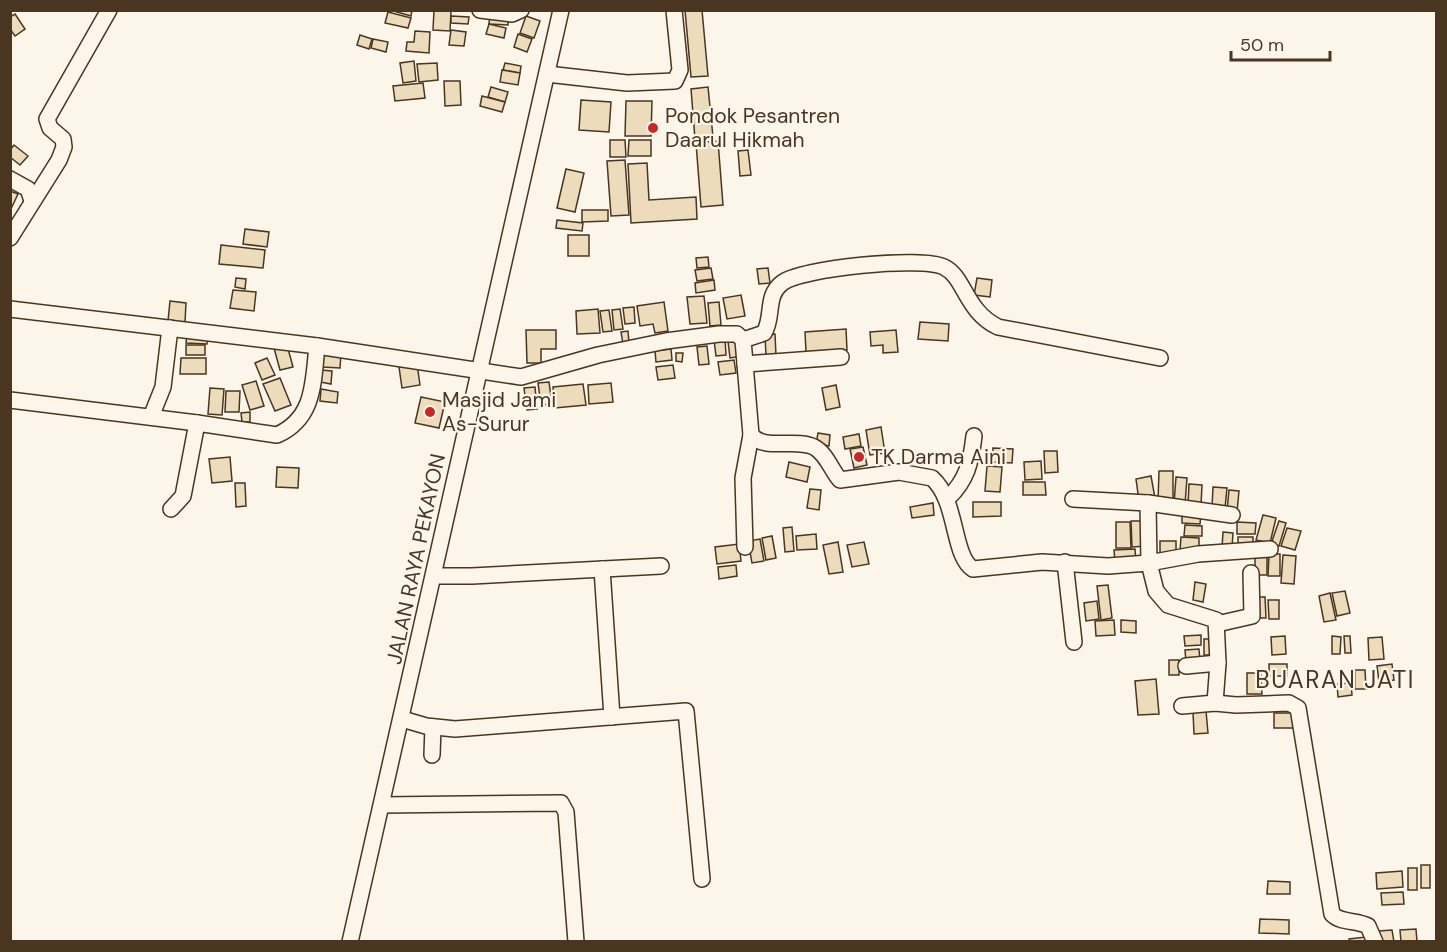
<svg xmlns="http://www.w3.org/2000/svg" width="1447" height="952" font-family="'DM Sans',sans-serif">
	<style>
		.building { fill: #ecdcbc; stroke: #4a3520; stroke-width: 1.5 }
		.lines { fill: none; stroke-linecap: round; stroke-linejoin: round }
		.minor-casing { stroke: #4a3520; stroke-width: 18 }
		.minor { stroke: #fbf6e9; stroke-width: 15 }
		.poi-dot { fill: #c62828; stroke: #fbf6e9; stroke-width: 2 }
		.labels { text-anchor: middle; stroke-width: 4.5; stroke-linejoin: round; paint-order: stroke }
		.poi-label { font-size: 21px; fill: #4a3520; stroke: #fbf6e9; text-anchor: start }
		.street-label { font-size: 21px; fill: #4a3520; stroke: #fbf6e9 }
		.quarter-label { font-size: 24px; letter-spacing: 1.5px; fill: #4a3520; stroke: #fbf6e9 }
	</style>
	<rect width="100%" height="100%" fill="#fbf6e9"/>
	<g class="building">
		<polygon points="390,10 412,10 411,16"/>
		<polygon points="434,10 451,11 450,31 433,30"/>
		<polygon points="685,10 702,10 708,76 691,77"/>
		<polygon points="388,12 411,18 408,28 385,23"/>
		<polygon points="490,13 509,15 508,25 489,24"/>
		<polygon points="15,14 25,29 15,36 10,29 10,17"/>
		<polygon points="451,16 469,17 468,24 451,23"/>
		<polygon points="526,16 540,21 534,38 520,33"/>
		<polygon points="489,24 506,28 504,38 486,34"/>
		<polygon points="451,30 466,32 464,46 449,45"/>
		<polygon points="415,31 430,32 429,53 406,51 407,42 414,42"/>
		<polygon points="518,34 532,39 527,52 514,47"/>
		<polygon points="360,35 372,39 369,49 357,45"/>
		<polygon points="373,39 388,42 386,52 371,48"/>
		<polygon points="414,61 416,81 403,83 400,63"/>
		<polygon points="437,63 438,80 419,82 417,64"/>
		<polygon points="505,63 521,66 520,73 503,70"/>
		<polygon points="502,70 520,73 518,85 500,82"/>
		<polygon points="444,81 460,81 461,105 445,106"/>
		<polygon points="423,83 425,98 395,101 393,86"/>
		<polygon points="491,87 508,92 505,102 488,97"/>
		<polygon points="708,87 713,137 695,139 691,89"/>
		<polygon points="482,96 505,102 502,112 480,106"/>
		<polygon points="581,100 611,102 609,132 579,130"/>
		<polygon points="626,101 652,101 651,136 625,136"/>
		<polygon points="610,140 625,140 626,157 610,157"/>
		<polygon points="629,140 651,140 651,156 628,156"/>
		<polygon points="718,141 723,205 701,207 696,143"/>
		<polygon points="14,145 28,156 20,165 10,157 10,150"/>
		<polygon points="748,150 751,175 740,176 738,151"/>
		<polygon points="625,160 629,215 611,216 607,161"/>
		<polygon points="647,163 649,200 696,197 697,219 631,223 628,164"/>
		<polygon points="566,169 584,173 575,212 557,208"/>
		<polygon points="10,191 18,194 10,211"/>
		<polygon points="582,210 608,210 608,221 582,222"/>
		<polygon points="557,220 583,223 582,231 556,228"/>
		<polygon points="245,229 269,232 267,247 243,244"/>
		<rect x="568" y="235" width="21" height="21"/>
		<polygon points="221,245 265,250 263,268 219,264"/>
		<polygon points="708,257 709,267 697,268 696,258"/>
		<polygon points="711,268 713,279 697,281 695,270"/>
		<polygon points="768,268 770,283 759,284 757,269"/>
		<polygon points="236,278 246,279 245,289 235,287"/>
		<polygon points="977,278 992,280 990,297 974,295"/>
		<polygon points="714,280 715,290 696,293 695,283"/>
		<polygon points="233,290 256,292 254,311 230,308"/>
		<polygon points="741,295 745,316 727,319 723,298"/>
		<polygon points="704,296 707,323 690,324 687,297"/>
		<polygon points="170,301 186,303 185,322 168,321"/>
		<polygon points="664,302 668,331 655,333 653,324 640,326 637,306"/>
		<polygon points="719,302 721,325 710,326 708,303"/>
		<polygon points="634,307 635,323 625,324 623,308"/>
		<polygon points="598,309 600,333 577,334 576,311"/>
		<polygon points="620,309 623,329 614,330 612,310"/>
		<polygon points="609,310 612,331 603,332 600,311"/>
		<polygon points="920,322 949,324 948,341 918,339"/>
		<polygon points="846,329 847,350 806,352 805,332"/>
		<polygon points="526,330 556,330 556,349 541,349 541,363 527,363"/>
		<polygon points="896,330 898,352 883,353 883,345 871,346 870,332"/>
		<polygon points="628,331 629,343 623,344 621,332"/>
		<polygon points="187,334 208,335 207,344 186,343"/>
		<polygon points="775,334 776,356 766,356 765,335"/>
		<polygon points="725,339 726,355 716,356 714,340"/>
		<polygon points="741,339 742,356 730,358 728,341"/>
		<rect x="186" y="345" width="19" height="10"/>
		<polygon points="287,345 293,367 280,370 274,348"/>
		<polygon points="707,346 709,364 699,365 697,347"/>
		<polygon points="671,349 672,360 656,362 655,351"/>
		<polygon points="323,352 341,353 340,368 322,367"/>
		<polygon points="676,353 683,353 682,362 676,361"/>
		<polygon points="181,358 206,358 206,374 180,374"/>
		<polygon points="267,358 275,375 262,380 255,363"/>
		<polygon points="734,360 736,373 720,375 718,362"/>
		<polygon points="417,364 420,385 402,388 399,367"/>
		<polygon points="673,365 675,378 658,380 656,367"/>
		<polygon points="321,370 332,371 331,384 320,382"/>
		<polygon points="280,378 291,405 275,411 263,384"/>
		<polygon points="256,381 264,406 250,410 242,385"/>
		<polygon points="549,382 552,404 541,405 538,383"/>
		<polygon points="611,383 613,402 589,404 588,385"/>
		<polygon points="583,384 586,405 555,408 553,387"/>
		<polygon points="836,385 840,407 826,410 822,388"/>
		<polygon points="535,387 537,409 527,410 524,388"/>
		<polygon points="210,388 224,389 222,415 208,414"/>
		<polygon points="321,389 338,392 337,403 320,401"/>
		<polygon points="226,391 240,391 239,412 225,412"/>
		<polygon points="421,397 445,402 439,428 415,423"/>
		<polygon points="250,412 250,422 242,422 241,413"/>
		<polygon points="881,427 885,453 870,455 866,430"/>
		<polygon points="818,433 830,435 829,446 816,444"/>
		<polygon points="859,434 861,446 845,449 843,437"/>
		<polygon points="863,447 867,465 854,468 850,449"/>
		<polygon points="993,448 1013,449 1012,463 992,462"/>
		<polygon points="1044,451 1057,451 1058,472 1045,473"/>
		<polygon points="230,457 232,481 212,483 209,459"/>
		<polygon points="1041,461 1042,479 1025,480 1024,462"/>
		<polygon points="789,462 810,467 807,482 786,477"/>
		<polygon points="987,466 1002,467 1000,492 985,491"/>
		<polygon points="277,467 299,468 298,488 276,487"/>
		<polygon points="1159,471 1173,471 1173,502 1158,502"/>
		<polygon points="1151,476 1155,498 1139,501 1136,479"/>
		<polygon points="1176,477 1187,478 1185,504 1174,504"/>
		<polygon points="1023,482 1045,482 1046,495 1023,495"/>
		<polygon points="235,483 245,483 246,506 236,507"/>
		<polygon points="1189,484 1202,485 1201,505 1188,505"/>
		<polygon points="1213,487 1227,488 1225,508 1212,507"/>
		<polygon points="810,489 821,490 819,510 807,508"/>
		<polygon points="1229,490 1239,491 1237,512 1227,511"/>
		<polygon points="973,502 1001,502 1001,516 973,517"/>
		<polygon points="933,503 934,515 912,518 910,507"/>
		<polygon points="1182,512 1201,513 1200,524 1182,523"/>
		<polygon points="1263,515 1276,518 1270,543 1256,540"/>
		<polygon points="1131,521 1146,521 1147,546 1132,547"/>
		<polygon points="1279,521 1286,523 1279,546 1271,544"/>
		<polygon points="1116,522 1130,522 1131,548 1116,548"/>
		<polygon points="1237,522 1256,523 1255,534 1237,534"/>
		<polygon points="1185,525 1202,526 1202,536 1184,536"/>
		<polygon points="792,527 794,551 785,552 783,528"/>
		<polygon points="1287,528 1301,531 1295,550 1281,546"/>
		<polygon points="1223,532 1233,533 1232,548 1222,548"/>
		<polygon points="816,534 817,549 797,550 796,536"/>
		<polygon points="772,536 776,558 766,560 762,538"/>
		<polygon points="1181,537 1199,538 1199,552 1180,551"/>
		<rect x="1238" y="537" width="15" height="11"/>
		<polygon points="760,539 764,561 752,563 748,541"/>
		<rect x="1160" y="541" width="16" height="15"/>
		<polygon points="838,542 843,572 829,574 823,545"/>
		<polygon points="864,542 869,564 852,567 847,545"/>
		<polygon points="739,544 741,561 717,564 715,547"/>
		<polygon points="1135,549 1136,562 1115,563 1114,550"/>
		<polygon points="1267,552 1267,575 1255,575 1255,553"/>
		<polygon points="1269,554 1280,554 1280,576 1268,576"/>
		<polygon points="1283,555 1296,556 1294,584 1281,583"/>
		<polygon points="736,565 737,576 719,579 718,567"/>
		<polygon points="1195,582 1206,584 1203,602 1193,600"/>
		<polygon points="1108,585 1112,618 1101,620 1097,586"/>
		<polygon points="1345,591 1350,613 1337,616 1332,593"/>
		<polygon points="1330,593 1336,620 1324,622 1319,596"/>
		<polygon points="1257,597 1265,597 1266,618 1258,618"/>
		<polygon points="1268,600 1279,600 1279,619 1269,619"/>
		<polygon points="1097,601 1099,619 1086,621 1084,603"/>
		<polygon points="1114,620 1115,635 1096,636 1095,621"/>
		<polygon points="1121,620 1136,621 1136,633 1121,632"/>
		<polygon points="1201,635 1201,645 1185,646 1184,636"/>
		<polygon points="1285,636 1286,654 1272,655 1271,637"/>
		<polygon points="1332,636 1341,637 1340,654 1332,654"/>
		<polygon points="1344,636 1350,636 1351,653 1345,653"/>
		<polygon points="1382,637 1384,659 1369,660 1368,638"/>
		<rect x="1204" y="639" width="11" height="16"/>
		<polygon points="1199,649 1200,661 1186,662 1185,650"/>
		<rect x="1169" y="660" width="10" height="15"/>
		<rect x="1269" y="664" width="18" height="12"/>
		<polygon points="1392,664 1394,680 1379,682 1377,666"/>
		<polygon points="1355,670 1365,670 1366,689 1355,689"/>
		<polygon points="1247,673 1261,673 1262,694 1247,694"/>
		<polygon points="1156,679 1159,714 1138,715 1135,681"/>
		<polygon points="1351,683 1352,695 1338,697 1337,684"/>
		<polygon points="1206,711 1208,733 1194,734 1193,712"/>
		<rect x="1274" y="713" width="22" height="15"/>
		<rect x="1421" y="865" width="9" height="23"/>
		<rect x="1408" y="868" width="9" height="22"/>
		<polygon points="1402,871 1403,887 1377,889 1376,873"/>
		<polygon points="1268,881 1290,882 1290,894 1267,894"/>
		<polygon points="1403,892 1404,904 1382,905 1381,893"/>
		<polygon points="1260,919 1289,920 1289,934 1259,933"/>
		<polygon points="1416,929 1417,942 1401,942 1400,930"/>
		<polygon points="1392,930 1394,942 1380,942 1379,931"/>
		<polygon points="1366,937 1366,942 1349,942 1349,939"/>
	</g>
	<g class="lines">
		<g class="minor-casing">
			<g id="minor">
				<polyline points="480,10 512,14 521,10"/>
				<polyline points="547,74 627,83 675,81 680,70 674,10"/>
				<polyline points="10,179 28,189 32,201"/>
				<polyline points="10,238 59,160 64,147 63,139 50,128 47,119 109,10"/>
				<polyline points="10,309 317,346 521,377 598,355 666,341 719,334 737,334 743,340 751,435 743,478 745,547"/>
				<path d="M743 340 764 333C774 317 765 296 782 283 801 268 922 256 944 267 965 277 965 311 998 327L1160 358"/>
				<polyline points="745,364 841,357"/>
				<polyline points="10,400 197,423"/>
				<polyline points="151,417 163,387 170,328"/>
				<path d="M751 435C764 451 796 438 814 447 827 454 831 470 840 480L899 472 932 478C958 501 952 556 973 569L1042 562 1108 566 1149 563 1156 591 1168 605 1216 620 1218 663 1215 703"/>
				<path d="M948 498C967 480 971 462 974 436"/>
				<polyline points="1073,499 1148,503"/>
				<path d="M171 509 183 496 197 423 277 435C315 418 313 382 317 346"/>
				<polyline points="1232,515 1148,503 1149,563 1198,554 1270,549"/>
				<polyline points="1065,562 1074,642"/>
				<polyline points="602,569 612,717"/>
				<polyline points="434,576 472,576 661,566"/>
				<polyline points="1217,624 1252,616 1251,573"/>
				<polyline points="1186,666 1218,663"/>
				<path d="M1182 706 1215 703 1236 705 1289 703 1298 708 1332 914C1340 923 1357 920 1368 926L1375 942"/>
				<polyline points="402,719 426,726 455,729 686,711 702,879"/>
				<polyline points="432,755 433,727"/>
				<polyline points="382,805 561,803 566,812 576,942"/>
				<polyline points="350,942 561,10"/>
			</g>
		</g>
		<use href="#minor" class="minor"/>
	</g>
	<g class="poi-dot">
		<circle cx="653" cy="128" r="6"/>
		<circle cx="430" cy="412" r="6"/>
		<circle cx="859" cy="457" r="6"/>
	</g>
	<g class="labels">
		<g class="poi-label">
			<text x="665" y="123">Pondok Pesantren<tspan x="665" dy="24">Daarul Hikmah</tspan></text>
			<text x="442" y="407">Masjid Jami<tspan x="442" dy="24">As-Surur</tspan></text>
			<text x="871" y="464">TK Darma Aini</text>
		</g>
		<g class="street-label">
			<text transform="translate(416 559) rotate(-78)" y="7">JALAN RAYA PEKAYON</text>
		</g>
		<g class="quarter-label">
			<text x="1335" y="688">BUARAN JATI</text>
		</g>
	</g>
	<rect width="1447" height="952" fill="none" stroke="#4a3520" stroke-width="24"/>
	<path d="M1231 51v9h99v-9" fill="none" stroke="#4a3520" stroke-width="3"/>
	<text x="1240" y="51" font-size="18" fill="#4a3520" stroke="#fbf6e9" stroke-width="4.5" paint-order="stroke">50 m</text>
</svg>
